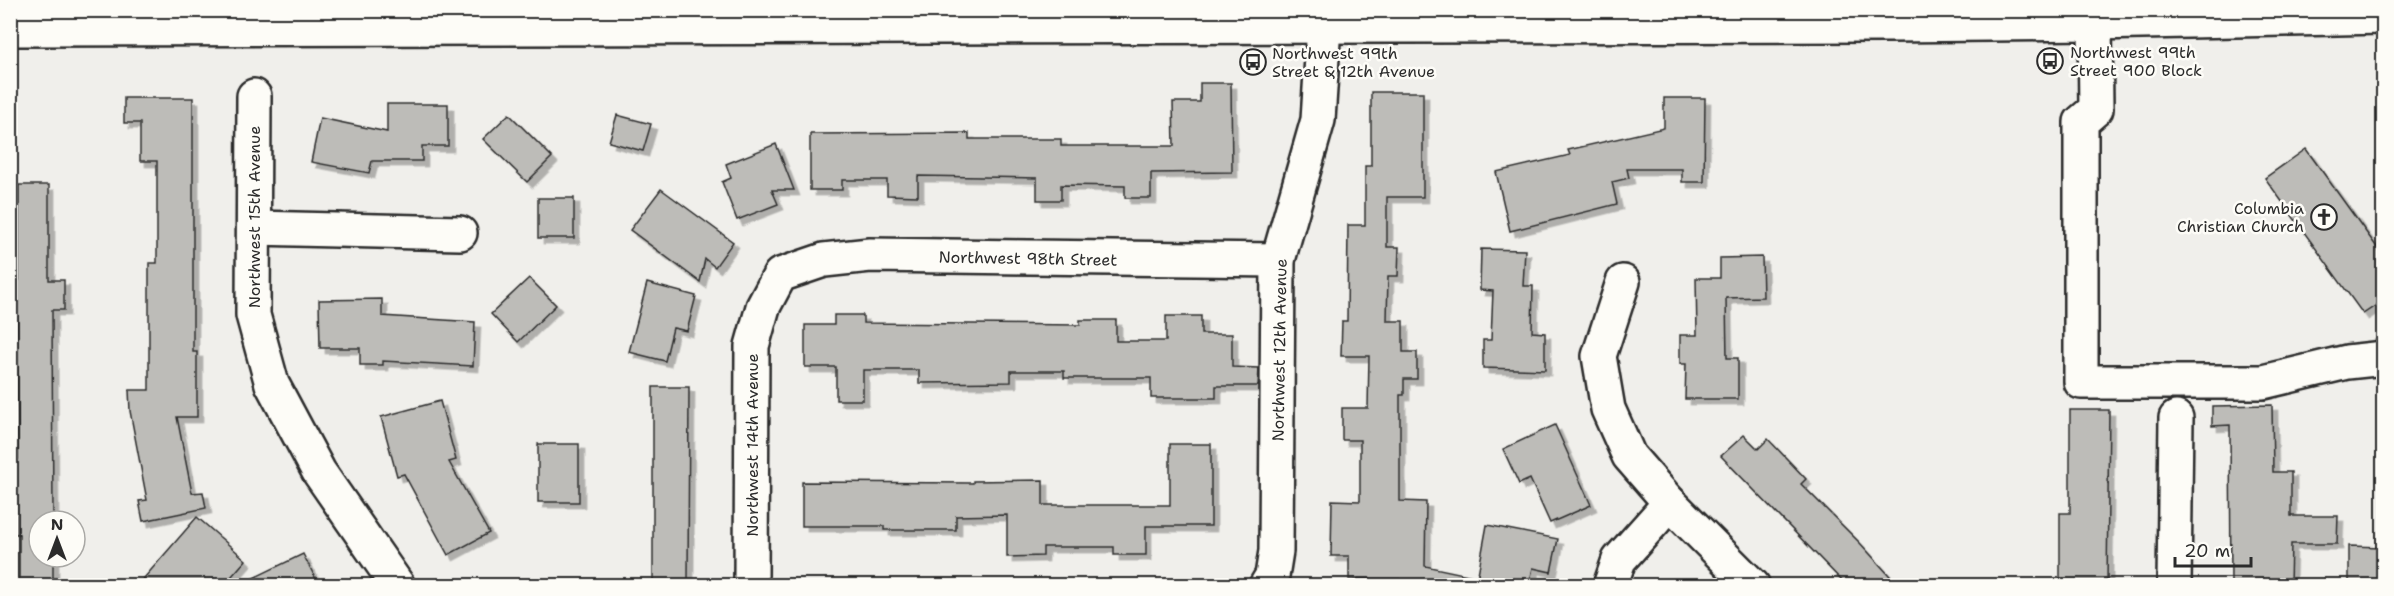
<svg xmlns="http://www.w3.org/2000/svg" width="2394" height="596" font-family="'Shantell Sans',sans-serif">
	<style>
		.building { fill: #bdbcb8; stroke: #2b2b2b; stroke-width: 1.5; filter: url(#shadow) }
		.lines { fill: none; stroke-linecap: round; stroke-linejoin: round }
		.minor-casing { stroke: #2b2b2b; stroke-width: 38 }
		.major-casing { stroke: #2b2b2b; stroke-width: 38 }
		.minor { stroke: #fdfcf7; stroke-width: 33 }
		.major { stroke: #fdfcf7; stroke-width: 33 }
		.labels { text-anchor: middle; stroke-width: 5; stroke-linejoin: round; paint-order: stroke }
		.poi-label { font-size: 16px; fill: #2b2b2b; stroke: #fdfcf7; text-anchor: start }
		.street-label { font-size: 16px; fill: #2b2b2b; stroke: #fdfcf7 }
	</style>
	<defs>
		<filter id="shadow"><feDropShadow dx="5.5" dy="5.5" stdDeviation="0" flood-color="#0004"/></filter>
	</defs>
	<rect width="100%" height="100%" fill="#f0efeb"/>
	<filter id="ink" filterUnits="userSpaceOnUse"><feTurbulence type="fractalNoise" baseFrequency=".0167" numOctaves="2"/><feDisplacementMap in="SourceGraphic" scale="12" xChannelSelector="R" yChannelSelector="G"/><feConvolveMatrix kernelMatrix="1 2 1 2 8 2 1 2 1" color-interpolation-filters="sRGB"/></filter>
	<g filter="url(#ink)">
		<g class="building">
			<polygon points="1200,83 1231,83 1232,172 1151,173 1151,198 1125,198 1125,186 1061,185 1061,200 1037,200 1037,178 982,177 918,176 918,196 887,195 887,180 842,180 842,190 810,190 810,134 969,133 969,139 1061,139 1061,146 1174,146 1173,102 1200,102"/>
			<polygon points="1371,92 1423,92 1423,197 1387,197 1387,247 1399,247 1398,276 1388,276 1387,321 1403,321 1403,352 1417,352 1417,379 1404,379 1404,395 1400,395 1400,501 1426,502 1425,566 1473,576 1472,585 1400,585 1400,579 1349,579 1349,556 1331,556 1332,500 1360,501 1360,440 1342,440 1342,408 1368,408 1369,356 1341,356 1342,321 1347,321 1348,225 1365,225 1365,166 1371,166"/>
			<polygon points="124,98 193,98 193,352 197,352 197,417 177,417 192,493 203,492 206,508 143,521 139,501 147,500 130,411 129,390 149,390 149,263 157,263 157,161 140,161 140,123 124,123"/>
			<polygon points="1664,98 1705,98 1704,182 1682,182 1682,169 1627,169 1629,178 1612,182 1617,204 1510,231 1496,172 1570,155 1568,150 1664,128"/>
			<polygon points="387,104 448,104 448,146 422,146 422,161 372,161 369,173 311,162 320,118 387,132"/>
			<polygon points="509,114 552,157 527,182 483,139"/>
			<polygon points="617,115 651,124 643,151 609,142"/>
			<polygon points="776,144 794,190 772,190 778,204 737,220 722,182 731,178 726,164"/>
			<polygon points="2306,149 2384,257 2384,300 2363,314 2265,178"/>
			<polygon points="19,185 49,185 49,280 64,280 64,310 52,310 53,521 39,521 39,557 53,557 53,585 19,585 19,534 15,534 15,459 18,459 17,280 19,280"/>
			<polygon points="661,189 733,242 715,267 705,259 700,282 630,230"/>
			<rect x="538" y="198" width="36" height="40"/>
			<polygon points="1481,249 1525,250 1523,286 1533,286 1532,332 1545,333 1545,370 1483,368 1483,340 1491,340 1493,291 1480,290"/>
			<polygon points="1762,257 1763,297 1726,298 1727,358 1738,358 1738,399 1685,399 1686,364 1680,364 1680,335 1697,335 1696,278 1720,278 1720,258"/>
			<polygon points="529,278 556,305 518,342 491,314"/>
			<polygon points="647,283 696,296 687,331 673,328 665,361 629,352"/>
			<polygon points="382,299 382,316 475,322 473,366 383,361 383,365 360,365 360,348 320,348 319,300"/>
			<polygon points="834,315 863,315 863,323 1080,325 1080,320 1116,320 1116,341 1166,341 1166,316 1201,316 1201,334 1232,334 1232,367 1259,368 1258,386 1216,386 1216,398 1151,398 1151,378 1064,378 1064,371 1011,371 1011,382 919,383 919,370 863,370 863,400 836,400 836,367 805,367 805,325 834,325"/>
			<polygon points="653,387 689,387 688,585 653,585"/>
			<polygon points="440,401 456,460 449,462 489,533 448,555 404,474 397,476 381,417"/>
			<polygon points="2272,405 2273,472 2291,472 2291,516 2338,516 2337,544 2291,544 2290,585 2231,585 2230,425 2212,426 2212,406"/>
			<polygon points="2070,410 2109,410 2107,585 2060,585 2060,513 2070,513"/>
			<polygon points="1555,425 1591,505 1550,523 1530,479 1519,484 1503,449"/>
			<polygon points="1744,435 1758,449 1768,439 1806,479 1801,484 1860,543 1898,585 1846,585 1721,456"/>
			<rect x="538" y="444" width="41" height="58"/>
			<polygon points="1170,444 1211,444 1211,526 1146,526 1146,555 1114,555 1114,547 1043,547 1043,556 1007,557 1007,515 956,516 956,530 884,530 884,526 802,526 802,482 973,483 973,481 1043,480 1043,505 1170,505"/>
			<polygon points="197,517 246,560 224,585 138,585"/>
			<polygon points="1487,525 1558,539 1551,572 1533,568 1529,585 1476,585"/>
			<polygon points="2349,546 2382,547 2384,585 2349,585"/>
			<polygon points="303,554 319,585 239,585"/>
		</g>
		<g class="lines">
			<g class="minor-casing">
				<g id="minor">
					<polyline points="2095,23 2096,109 2081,122 2081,382 2263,382 2347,362 2384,358"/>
					<polyline points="254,96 253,315 272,384 319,472 398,586"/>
					<polyline points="254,228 460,233"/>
					<polyline points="1623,282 1599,356 1608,409 1629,456 1670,503 1753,586"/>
					<polyline points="751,586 752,346 763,307 780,275 824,260 870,255 1278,260"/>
					<polyline points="1266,586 1272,576 1276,551 1278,260 1318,120 1325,10"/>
					<polyline points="1610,586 1619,560 1670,503"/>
					<polyline points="2174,586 2176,418"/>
				</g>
			</g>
			<g class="major-casing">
				<polyline id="major" points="10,29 1890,25 2095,23 2384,17"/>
			</g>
			<use href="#minor" class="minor"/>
			<use href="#major" class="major"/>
		</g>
	</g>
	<defs>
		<g id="bus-ring" transform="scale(1.35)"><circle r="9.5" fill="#fdfcf7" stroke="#2b2b2b" stroke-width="1.5"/><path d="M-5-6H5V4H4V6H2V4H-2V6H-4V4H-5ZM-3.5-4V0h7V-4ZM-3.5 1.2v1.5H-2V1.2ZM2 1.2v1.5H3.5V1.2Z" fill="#2b2b2b"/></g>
		<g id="church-ring" transform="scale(1.35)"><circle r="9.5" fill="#fdfcf7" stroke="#2b2b2b" stroke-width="1.5"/><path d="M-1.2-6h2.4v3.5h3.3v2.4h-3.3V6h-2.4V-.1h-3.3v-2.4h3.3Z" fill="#2b2b2b"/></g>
	</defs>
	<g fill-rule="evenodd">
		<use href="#bus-ring" x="2050" y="61"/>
		<use href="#bus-ring" x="1253" y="62"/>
		<use href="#church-ring" x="2324" y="217"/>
	</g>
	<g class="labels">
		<g class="poi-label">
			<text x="2070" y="58">Northwest 99th<tspan x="2070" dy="18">Street 900 Block</tspan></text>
			<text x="1272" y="59">Northwest 99th<tspan x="1272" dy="18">Street &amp; 12th Avenue</tspan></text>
			<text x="2304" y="214" text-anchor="end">Columbia<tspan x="2304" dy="18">Christian Church</tspan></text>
		</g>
		<g class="street-label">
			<text transform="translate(254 217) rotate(-90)" y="6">Northwest 15th Avenue</text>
			<text transform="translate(1028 258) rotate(1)" y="6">Northwest 98th Street</text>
			<text transform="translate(1279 350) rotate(-89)" y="6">Northwest 12th Avenue</text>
			<text transform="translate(752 445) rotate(-90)" y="6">Northwest 14th Avenue</text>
		</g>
	</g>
	<rect width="2394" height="596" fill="none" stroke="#fdfcf7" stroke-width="36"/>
	<rect x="18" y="18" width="2358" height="560" fill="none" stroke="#2b2b2b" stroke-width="2" filter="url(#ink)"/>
	<g transform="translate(57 539)"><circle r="28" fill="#fdfcf7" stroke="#a9a8a5" stroke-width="1.5"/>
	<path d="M0-4.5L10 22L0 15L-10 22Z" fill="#2b2b2b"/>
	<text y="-9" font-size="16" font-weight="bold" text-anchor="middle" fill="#2b2b2b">N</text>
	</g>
	<path d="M2175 557v9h76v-9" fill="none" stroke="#2b2b2b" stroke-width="3"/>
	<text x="2184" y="557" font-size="18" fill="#2b2b2b" stroke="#fdfcf7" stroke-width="4.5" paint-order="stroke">20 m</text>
</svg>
